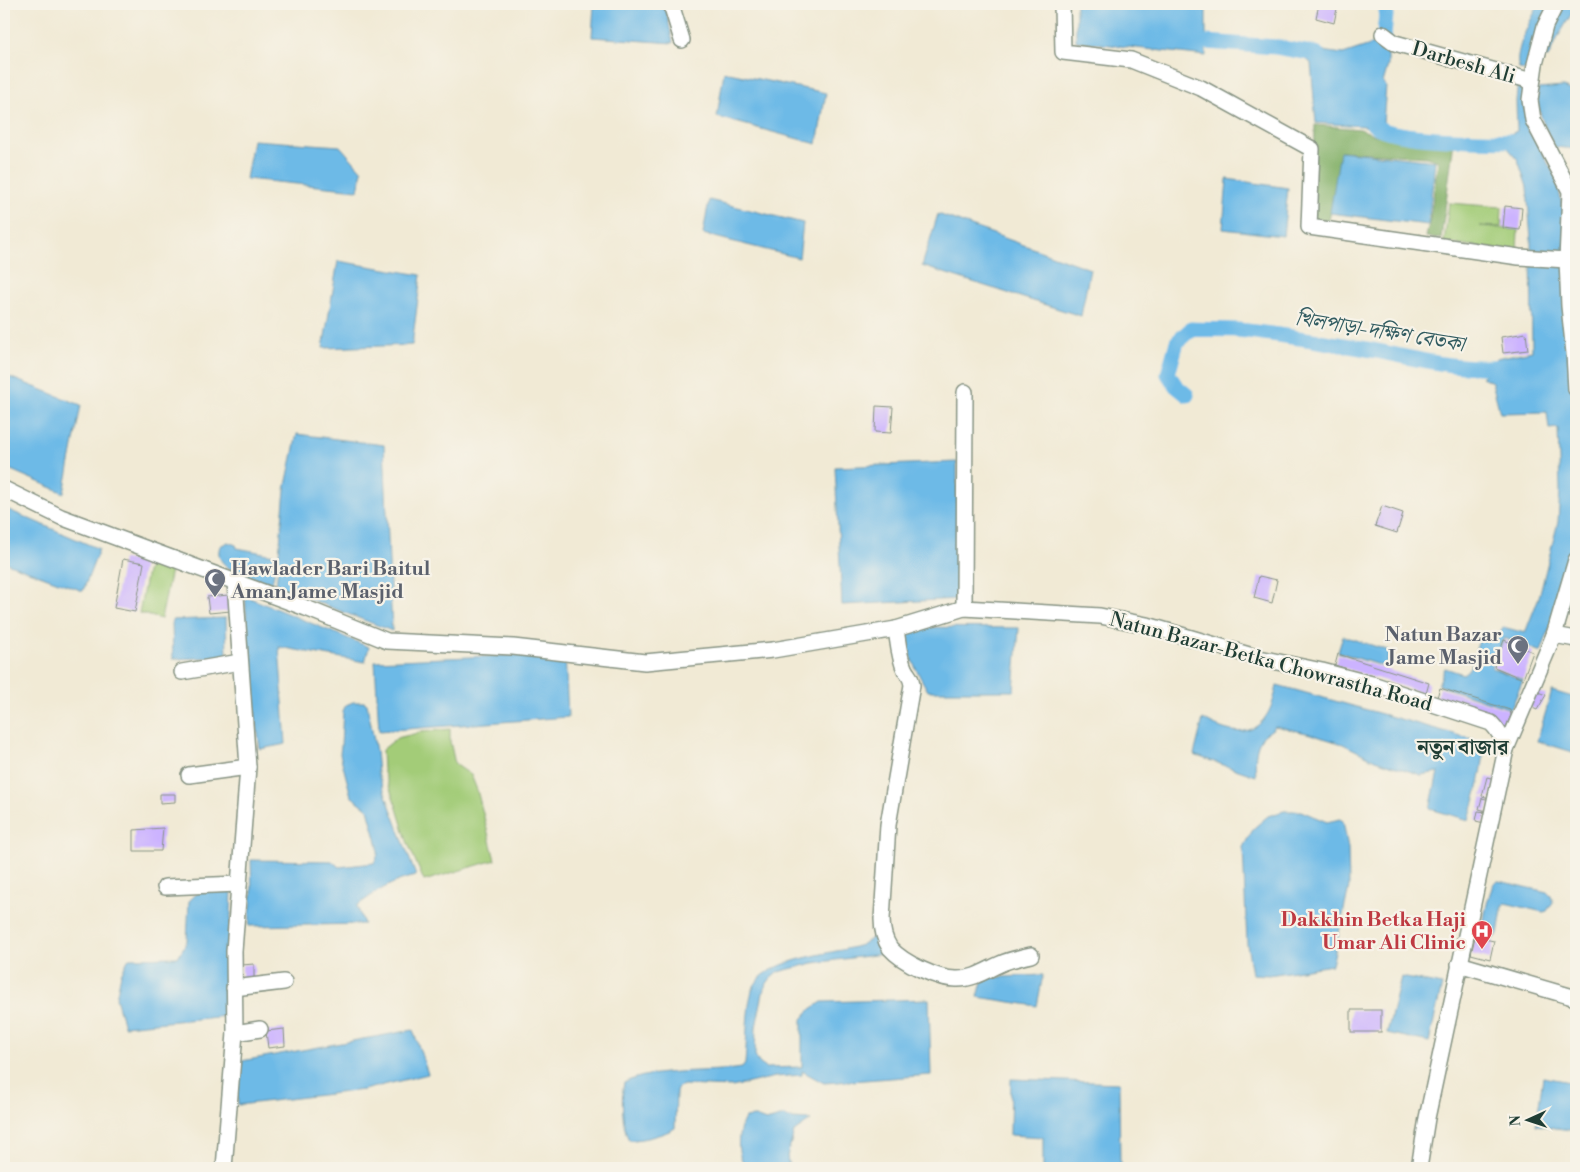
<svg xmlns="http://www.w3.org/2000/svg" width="1580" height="1172" font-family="'Libre Bodoni','Noto Serif Bengali',serif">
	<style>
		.green { fill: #a3cc78; stroke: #618456 }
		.forest { fill: #82b068; stroke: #50764e }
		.water { fill: #6dbae7; stroke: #467c8e }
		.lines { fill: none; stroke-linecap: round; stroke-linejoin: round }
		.canal { stroke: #6dbae7; stroke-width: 15 }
		.building { fill: #ccb3ff }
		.minor-casing { stroke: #889484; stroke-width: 18 }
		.minor { stroke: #fff; stroke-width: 15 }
		.labels { text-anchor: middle; stroke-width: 4.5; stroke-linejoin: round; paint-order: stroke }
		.street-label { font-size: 20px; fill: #1f3d34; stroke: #f7f3e8 }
		.worship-label { font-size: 20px; font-weight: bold; fill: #5b616d; stroke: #f7f3e8; text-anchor: start }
		.health-label { font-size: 20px; font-weight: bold; fill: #be3a42; stroke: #f7f3e8; text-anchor: end }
		.water-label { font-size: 21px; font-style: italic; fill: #325c61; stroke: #f7f3e8 }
		.neighbourhood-label { font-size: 21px; font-weight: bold; fill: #1f3d34; stroke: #f7f3e8 }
	</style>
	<rect width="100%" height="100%" fill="#f7f3e8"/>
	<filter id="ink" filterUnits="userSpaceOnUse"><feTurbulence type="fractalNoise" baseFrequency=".02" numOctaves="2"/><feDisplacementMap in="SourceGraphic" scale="10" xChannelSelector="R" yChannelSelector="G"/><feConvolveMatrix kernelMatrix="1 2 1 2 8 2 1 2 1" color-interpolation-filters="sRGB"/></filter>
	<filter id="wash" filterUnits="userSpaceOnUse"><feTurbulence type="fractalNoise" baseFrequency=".0096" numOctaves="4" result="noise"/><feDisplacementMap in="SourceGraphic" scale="20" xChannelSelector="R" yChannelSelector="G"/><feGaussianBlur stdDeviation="1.12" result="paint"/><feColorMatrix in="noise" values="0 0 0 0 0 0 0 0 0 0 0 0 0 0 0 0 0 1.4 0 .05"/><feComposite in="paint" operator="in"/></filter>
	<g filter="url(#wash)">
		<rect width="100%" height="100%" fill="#f1ead5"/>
		<g class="green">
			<polygon points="1449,203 1502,207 1501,227 1480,226 1518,230 1517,252 1444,242"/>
			<polygon points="152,559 172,565 161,619 139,613 147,572"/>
			<polygon points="450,729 450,741 455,764 471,775 477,790 495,860 424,881 407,841 396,805 383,770 382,750 397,738 422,732"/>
		</g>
		<polygon class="forest" points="1315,125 1360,129 1375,135 1441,141 1454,141 1441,239 1426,237 1430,219 1438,161 1426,157 1341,151 1329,221 1313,219"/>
		<g class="water">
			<polygon points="594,4 665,4 673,43 592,37"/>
			<polygon points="1076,4 1206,4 1206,56 1076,41"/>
			<path d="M1539 4H1550L1533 41 1528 66 1525 70 1519 69C1513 51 1531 20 1539 4Z"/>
			<polygon points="1565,4 1576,4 1576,6 1554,44 1548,58 1540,56 1551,29"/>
			<polygon points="1379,42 1388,45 1388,65 1383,83 1386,86 1383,123 1391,130 1391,133 1364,126 1316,123 1311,63 1298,52 1299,48 1343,54"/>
			<polygon points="724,72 826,93 817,144 717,117"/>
			<path d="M1518 80 1524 83 1523 94 1527 129 1535 139 1556 178 1564 213 1576 409V549L1570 574 1541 652 1504 638 1492 668 1523 680 1511 709 1438 685 1445 668 1463 674C1474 668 1474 652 1479 641H1489L1496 635H1499L1503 627 1525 633 1539 597 1558 522 1560 490 1558 428 1549 429 1547 412 1500 413 1492 382 1482 377 1495 368 1496 358 1532 351 1531 240 1527 187 1518 160 1503 142 1506 136 1517 131 1516 101Z"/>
			<path d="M1563 87 1576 92V149L1555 147C1545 129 1536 110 1538 89Z"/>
			<polygon points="253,140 340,146 362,171 358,190 246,179"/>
			<polygon points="1340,151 1435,161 1428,225 1330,213"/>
			<polygon points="1227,179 1288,188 1283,236 1223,229"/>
			<polygon points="709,200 803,223 799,258 703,234"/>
			<polygon points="938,214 1090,269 1081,316 922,266"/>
			<polygon points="338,261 421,275 412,345 323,348"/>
			<polygon points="4,375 81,405 64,493 4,467"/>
			<polygon points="297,434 384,445 392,631 276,586 285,490"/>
			<polygon points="957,462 958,599 842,605 835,467"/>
			<polygon points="4,508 99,549 83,591 4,562"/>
			<path d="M228 542 236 545 237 548 274 555 276 564 272 583C256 579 211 571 220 546Z"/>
			<polygon points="245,596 369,647 365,662 279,647 286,744 260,749 250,674"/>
			<polygon points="226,618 227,657 173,659 172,620"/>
			<path d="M908 627 1019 628 1014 691H928C916 670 905 651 908 627Z"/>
			<polygon points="1343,636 1390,651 1385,667 1338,652"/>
			<polygon points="565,653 568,717 379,731 375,661"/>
			<path d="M1277 685 1483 742C1486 766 1475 797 1469 820L1430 809 1438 772 1421 775 1375 760 1343 744 1307 733 1275 726C1272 731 1267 732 1263 736 1254 746 1255 764 1256 776L1194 755 1203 719C1244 744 1269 731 1277 685Z"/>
			<polygon points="1552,691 1576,698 1576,753 1537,741"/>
			<path d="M353 702H364L367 704 376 751 378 774 416 876C394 880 375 892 357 906L364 924 249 926 252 894 251 860 332 861 339 867 374 863 378 854V846L368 809 351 796 340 754 341 746 343 711 346 705Z"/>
			<polygon points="1284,811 1301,811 1327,822 1340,819 1343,821 1348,848 1349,887 1332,965 1269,975 1252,974 1247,944 1243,847 1254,828 1268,816"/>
			<path d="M1499 881 1547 892 1551 896 1553 902 1547 911 1543 912 1505 903 1502 909 1498 934 1496 937 1492 939 1484 938C1480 929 1489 890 1495 882Z"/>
			<polygon points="204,887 232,889 227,1016 124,1026 116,998 121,974 129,958 178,957 187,941 189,901"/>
			<path d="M875 933 890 953 813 963 778 972 770 979 764 988 756 1027 755 1055 759 1063 766 1068 802 1067V1019L811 1009 822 1002 929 999 931 1075 824 1083 802 1071V1075L775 1077 732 1087 684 1085 678 1087 676 1091 675 1128C666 1134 640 1141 629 1140 622 1128 621 1096 624 1083 650 1068 711 1073 742 1068L745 1064C747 1044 746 1010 752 991 762 958 831 955 861 945L869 940Z"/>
			<polygon points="1043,975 1037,1006 978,997 983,978"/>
			<polygon points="1401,977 1442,985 1429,1042 1387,1033"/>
			<polygon points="413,1030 428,1074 363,1090 238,1105 236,1062"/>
			<polygon points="1543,1077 1576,1083 1576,1131 1536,1125"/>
			<polygon points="1011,1079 1119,1083 1120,1168 1043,1168 1043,1137 1010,1135"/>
			<path d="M784 1116 792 1119 811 1120 794 1132 787 1156 789 1168H747C735 1156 737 1132 745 1118L755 1117 766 1121Z"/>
		</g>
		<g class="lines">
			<g class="canal">
				<polyline points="1206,42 1276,47 1317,54"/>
				<polyline points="1383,46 1387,4"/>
				<path d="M1373 124C1390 142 1495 140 1523 141L1524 143"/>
				<path d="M1187 395 1176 386 1168 374 1177 342 1191 329C1206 330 1222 329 1237 330 1279 334 1320 341 1361 348 1413 357 1460 373 1515 365"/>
			</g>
		</g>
		<g id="blocks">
			<g class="building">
				<polygon points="1319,4 1338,4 1334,23 1316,18"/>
				<polygon points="1505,206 1522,208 1520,230 1503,228"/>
				<polygon points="1526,333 1528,350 1503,353 1501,337"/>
				<polygon points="876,406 893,407 891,433 875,432"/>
				<polygon points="1382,506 1403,513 1397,533 1375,526"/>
				<polygon points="123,559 144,563 135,612 114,608"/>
				<polygon points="1259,576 1277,580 1272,603 1254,598"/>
				<polygon points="229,595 231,611 209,613 207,597"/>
				<polygon points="1504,640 1533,652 1523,679 1494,667"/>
				<polygon points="1338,654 1429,683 1426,694 1335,665"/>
				<polygon points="1440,688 1510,710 1511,715 1506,727 1494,719 1436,700"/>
				<polygon points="1535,691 1546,695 1537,710 1528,706"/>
				<polygon points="1487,777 1495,779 1490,798 1482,796"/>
				<polygon points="160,794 175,794 175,802 160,803"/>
				<polygon points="1482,798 1490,800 1487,811 1479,809"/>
				<polygon points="1478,811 1486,812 1484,823 1476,821"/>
				<polygon points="163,828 161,851 134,851 134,830"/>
				<polygon points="1475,937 1494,941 1490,959 1471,954"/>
				<polygon points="254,964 254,979 242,980 242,965"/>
				<rect x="1351" y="1010" width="30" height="22"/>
				<polygon points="284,1029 285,1046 268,1048 266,1031"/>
			</g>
		</g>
	</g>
	<g filter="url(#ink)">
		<use href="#blocks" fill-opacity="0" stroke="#889484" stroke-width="1"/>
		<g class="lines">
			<g class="minor-casing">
				<g id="minor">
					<polyline points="671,4 682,40"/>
					<polyline points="1062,4 1063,52 1131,60 1201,88 1312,149 1309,227 1519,257 1567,260"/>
					<polyline points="1556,4 1545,26 1535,64 1530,100 1533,120 1570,191 1567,260 1569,306 1574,353 1576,389"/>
					<polyline points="1383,34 1395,43 1532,81"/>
					<path d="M4 489 61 517 306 608 387 641 513 647 645 662 773 650 896 629 964 608 1100 616 1147 625 1259 658 1322 671 1372 684 1491 723C1499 731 1503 738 1506 749"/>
					<polyline points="964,608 965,392"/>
					<path d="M896 629C898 642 899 658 905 670 909 677 911 676 912 685L888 825 882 919C882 929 884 939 890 948 903 963 939 980 958 979 976 979 989 968 1005 962 1013 959 1022 957 1031 955"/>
					<polyline points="1554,635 1576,639"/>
					<polyline points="182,672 240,662"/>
					<polyline points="189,775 248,767"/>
					<polyline points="165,887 239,884"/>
					<polyline points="1459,964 1576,998"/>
					<polyline points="234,988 284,982"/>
					<polyline points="235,1033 260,1029"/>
					<polyline points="224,1168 235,1033 234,951 248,767 235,582"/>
					<polyline points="1419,1168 1427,1118 1506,749 1554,635 1576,560"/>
				</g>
			</g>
			<use href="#minor" class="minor"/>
		</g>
	</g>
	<defs>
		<g id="mosque-pin" transform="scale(1.125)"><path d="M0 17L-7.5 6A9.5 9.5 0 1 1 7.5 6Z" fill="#6b7280" stroke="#f7f3e8"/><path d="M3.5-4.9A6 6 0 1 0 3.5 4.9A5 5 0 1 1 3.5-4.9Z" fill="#fff"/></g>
		<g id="hospital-pin" transform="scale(1.125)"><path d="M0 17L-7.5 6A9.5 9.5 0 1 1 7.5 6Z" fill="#e0444e" stroke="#f7f3e8"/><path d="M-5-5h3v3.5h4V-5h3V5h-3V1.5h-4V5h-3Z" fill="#fff"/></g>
	</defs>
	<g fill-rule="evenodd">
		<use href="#mosque-pin" x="215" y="579"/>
		<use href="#mosque-pin" x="1518" y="646"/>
		<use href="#hospital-pin" x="1482" y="931"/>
	</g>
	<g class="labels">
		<g class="street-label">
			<text transform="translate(1464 62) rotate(16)" y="7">Darbesh Ali</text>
			<text transform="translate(1271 661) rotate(15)" y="7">Natun Bazar-Betka Chowrastha Road</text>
		</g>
		<g class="worship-label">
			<text x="231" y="575">Hawlader Bari Baitul<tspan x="231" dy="23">Aman Jame Masjid</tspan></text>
			<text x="1502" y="641" text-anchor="end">Natun Bazar<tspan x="1502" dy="23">Jame Masjid</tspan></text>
		</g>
		<g class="health-label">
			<text x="1466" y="926">Dakkhin Betka Haji<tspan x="1466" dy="23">Umar Ali Clinic</tspan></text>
		</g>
		<g class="water-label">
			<text transform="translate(1380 331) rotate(9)" y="7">খিলপাড়া-দক্ষিণ বেতকা</text>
		</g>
		<g class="neighbourhood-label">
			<text x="1463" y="754">নতুন বাজার</text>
		</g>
	</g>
	<rect width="1580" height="1172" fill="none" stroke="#f7f3e8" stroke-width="20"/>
	<g transform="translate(1528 1120) rotate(267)" stroke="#f7f3e8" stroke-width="4" paint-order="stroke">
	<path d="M0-4L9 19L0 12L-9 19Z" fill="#1f3d34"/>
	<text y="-8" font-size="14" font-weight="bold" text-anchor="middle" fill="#1f3d34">N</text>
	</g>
</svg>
